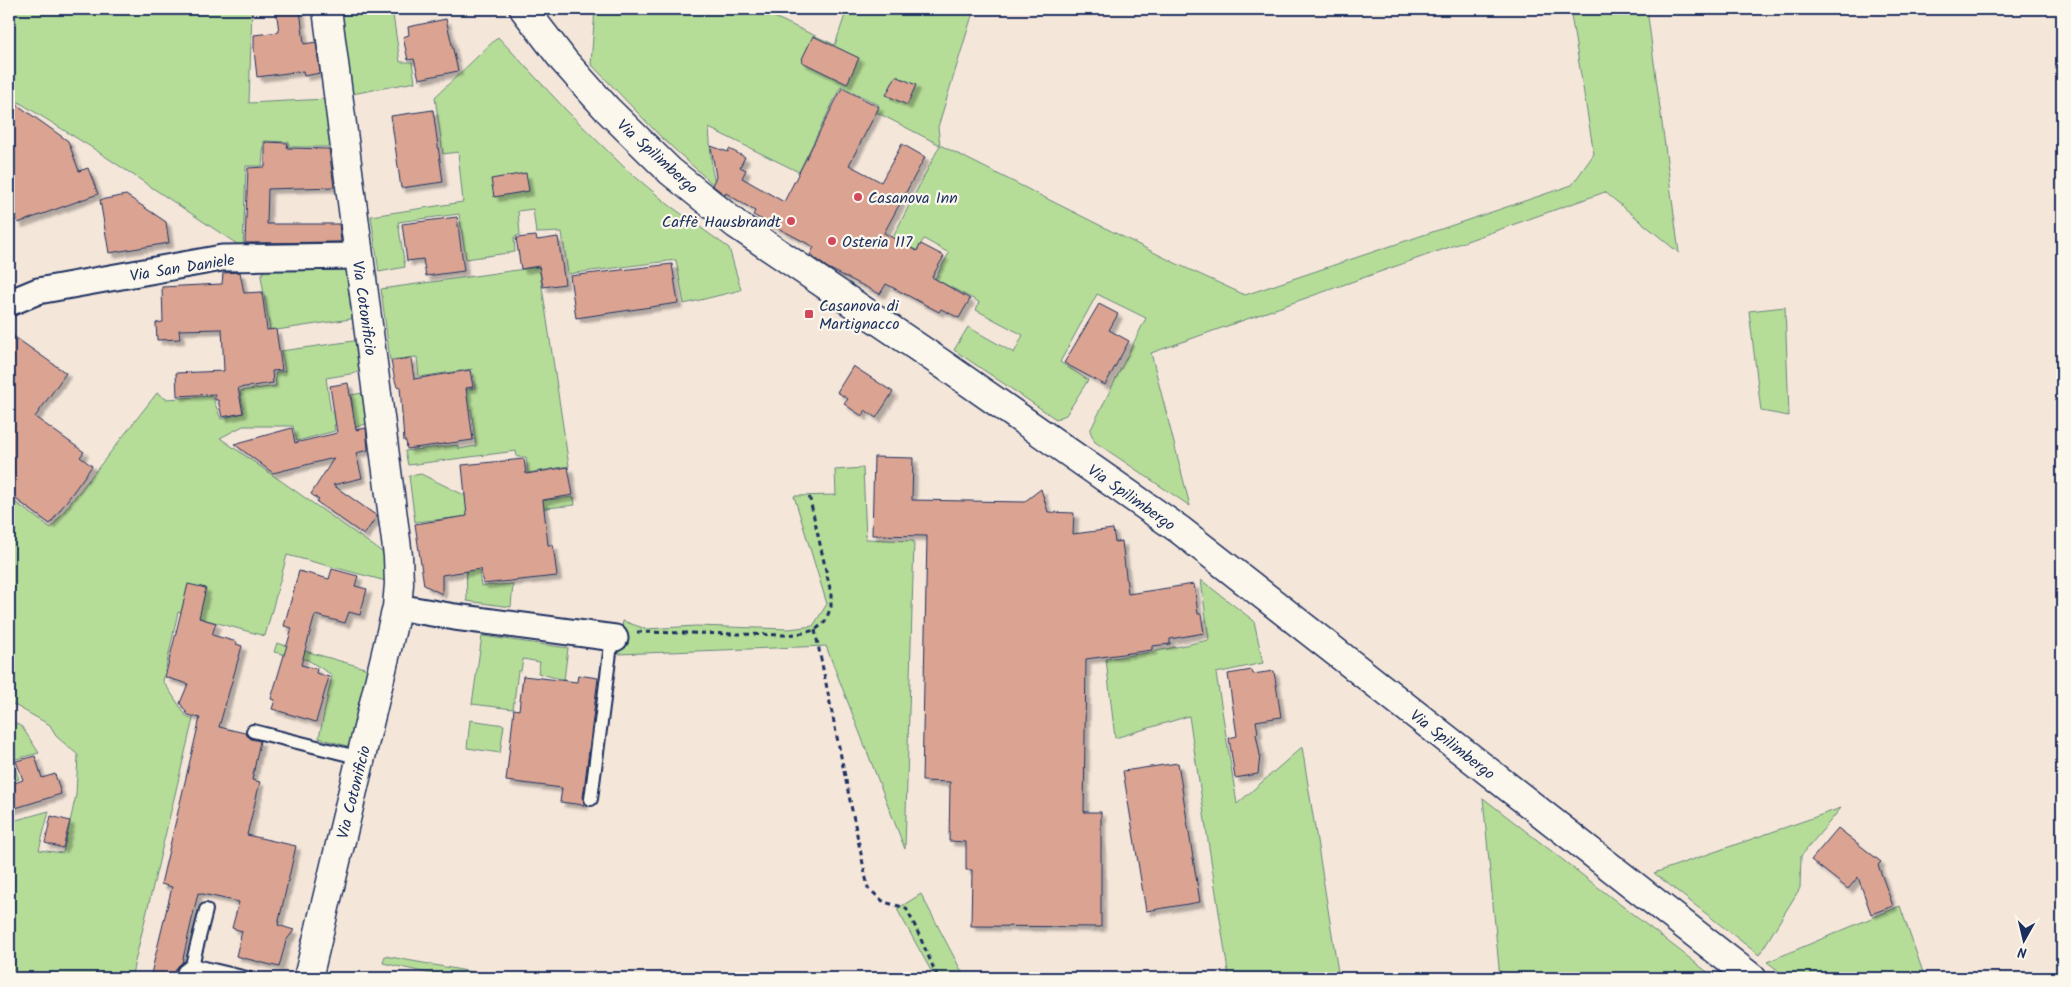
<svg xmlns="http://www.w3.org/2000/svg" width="2071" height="987" font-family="Kalam,sans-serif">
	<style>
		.green { fill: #b6dd98; stroke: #68867b }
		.building { fill: #dba492; stroke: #1b2f5e; filter: url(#shadow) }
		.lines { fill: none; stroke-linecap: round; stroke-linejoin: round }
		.lane-casing { stroke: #1b2f5e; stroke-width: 16 }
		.street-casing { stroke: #1b2f5e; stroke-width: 29 }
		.secondary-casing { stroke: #1b2f5e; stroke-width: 31 }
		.path { stroke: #1b2f5e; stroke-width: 3; stroke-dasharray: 5 4; stroke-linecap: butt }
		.lane { stroke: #fbf7ec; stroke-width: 12 }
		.street { stroke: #fbf7ec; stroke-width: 25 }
		.secondary { stroke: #fbf7ec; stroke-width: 28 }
		.poi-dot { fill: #d1495b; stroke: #fbf7ec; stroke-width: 2 }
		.labels { text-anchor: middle; stroke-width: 4.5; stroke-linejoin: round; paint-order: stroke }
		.street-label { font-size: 16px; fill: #1b2f5e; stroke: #fbf7ec }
		.poi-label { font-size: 16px; fill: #1b2f5e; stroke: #fbf7ec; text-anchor: start }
	</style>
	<defs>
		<filter id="shadow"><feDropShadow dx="4.5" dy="4.5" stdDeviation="1" flood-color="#0004"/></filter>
	</defs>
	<rect width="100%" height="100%" fill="#f5e6da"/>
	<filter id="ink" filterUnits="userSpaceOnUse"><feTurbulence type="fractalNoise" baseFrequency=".02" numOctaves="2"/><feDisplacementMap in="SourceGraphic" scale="10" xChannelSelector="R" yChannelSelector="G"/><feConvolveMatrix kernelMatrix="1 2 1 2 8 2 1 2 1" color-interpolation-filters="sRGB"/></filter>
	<g filter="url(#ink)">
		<g class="green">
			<polygon points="9,9 252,9 249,103 326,99 332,147 289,147 289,142 264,141 262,166 246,166 243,248 91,147 9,96"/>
			<polygon points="341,9 402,9 393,15 400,62 412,62 415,82 352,94"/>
			<polygon points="595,9 757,9 835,45 847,9 974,9 938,127 940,145 1175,263 1245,295 1572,185 1594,154 1570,9 1647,9 1679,253 1605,192 1151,353 1190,506 1095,442 1090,431 1146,318 1097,294 1060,362 1088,380 1066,415 1056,419 954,350 968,327 1014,353 1023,335 976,310 979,302 935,279 949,253 924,239 913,255 890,243 940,145 876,112 879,105 841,86 799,172 709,128 712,170 716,187 661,137 591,64"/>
			<polygon points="498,37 566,110 626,169 669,205 729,248 741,290 684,304 676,260 568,274 562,232 536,233 533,209 518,211 520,235 514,237 515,252 466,259 459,214 398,222 405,267 379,272 371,216 463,202 458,152 443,154 435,97"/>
			<polygon points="350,265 357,318 270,331 261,276 266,268"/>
			<polygon points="539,267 569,466 528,473 526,457 517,457 516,451 408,465 405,451 457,445 459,449 476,446 471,409 457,411 455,392 475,388 472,369 419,377 417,357 390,360 381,289"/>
			<polygon points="1785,307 1789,416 1761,411 1749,311"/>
			<polygon points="361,340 364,365 356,373 326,378 331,412 353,409 351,395 368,392 372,422 350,429 348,422 334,425 335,431 297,441 293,426 243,426 220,438 385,554 386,581 287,555 265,636 178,612 163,681 187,717 193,719 131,978 9,978 9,822 49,811 39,850 63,853 76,795 78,755 57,737 50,725 9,702 9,498 51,528 157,393 166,399 212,396 221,419 244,413 240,391 276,386 275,373 285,371 281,351"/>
			<polygon points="863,468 866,539 914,541 905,849 826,646 618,654 623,621 646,629 696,626 789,629 813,626 827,604 794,496 836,495 835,470"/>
			<polygon points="421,474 466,496 468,509 574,497 575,505 415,522 409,476"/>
			<polygon points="471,517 481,586 513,584 511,607 467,601 465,518"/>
			<polygon points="1201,580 1254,621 1263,663 1216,673 1237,804 1302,747 1339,978 1229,978 1189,716 1115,738 1106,659 1152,652 1209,640"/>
			<polygon points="482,636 568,648 564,680 538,673 540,662 523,659 521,671 518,671 513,709 472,704"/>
			<polygon points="277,643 368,669 351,747 319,738 332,675 308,660 274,652"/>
			<polygon points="470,720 504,725 500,753 467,748"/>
			<polygon points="11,721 22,727 39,753 12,760 19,779 9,782 9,722"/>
			<polygon points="1483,798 1715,978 1500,978"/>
			<polygon points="1841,808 1801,856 1800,888 1759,955 1654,873"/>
			<polygon points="921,894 965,978 935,978 897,909"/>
			<polygon points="1900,906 1925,978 1788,978 1767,962"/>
			<polygon points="385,956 505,978 450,978 383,963"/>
		</g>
		<g class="building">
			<polygon points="276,9 300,9 304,44 316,42 320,73 304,76 303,71 257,77 254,50 254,35 279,32"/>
			<polygon points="446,19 458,71 419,79 414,59 408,60 403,37 409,35 408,27"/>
			<polygon points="813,36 859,58 847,84 802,62 803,60 802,59"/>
			<polygon points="896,76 916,85 907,105 886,95"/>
			<polygon points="842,88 879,107 849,165 881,182 902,144 925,157 884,233 917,251 921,244 944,256 932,277 970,299 959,318 941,309 939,312 886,284 880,294 828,268 810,255 814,247 753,215 755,211 726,193 725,195 712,185 716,177 711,146 728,152 729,149 745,157 740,167 746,170 742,178 784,202"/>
			<polygon points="9,99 68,141 79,171 88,168 98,194 18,223 9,199"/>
			<polygon points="433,110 443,182 401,188 391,116"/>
			<polygon points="265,142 288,143 287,148 329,149 334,187 268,189 267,224 339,224 341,242 245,243 248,168 265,167"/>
			<polygon points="526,173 529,191 494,197 491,179"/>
			<polygon points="126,195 166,222 169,243 109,253 100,200"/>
			<polygon points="457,217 464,271 426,276 423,259 407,261 402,224"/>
			<polygon points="536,236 537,240 558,237 565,284 543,287 539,266 521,269 516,238"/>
			<polygon points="672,264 678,303 576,318 570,276"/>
			<polygon points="240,272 244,293 262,292 267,330 276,329 282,370 272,371 273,383 238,388 243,413 222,417 218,400 215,400 215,394 177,396 176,373 224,371 222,329 179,330 180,339 157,340 156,323 163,322 162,287 222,284 223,273"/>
			<polygon points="1099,304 1118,314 1109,330 1129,341 1105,385 1064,363"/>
			<polygon points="9,333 66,373 35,417 84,452 80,457 92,466 50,524 9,494"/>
			<polygon points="411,358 414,379 470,370 473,387 466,388 473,440 407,449 406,441 404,441 400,386 397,387 395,380 391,361"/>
			<polygon points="853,366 893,392 876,418 865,410 862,416 844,404 848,399 837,392"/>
			<polygon points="348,383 356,430 366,428 368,450 356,453 362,478 333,485 377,516 364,535 317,502 319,500 311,494 334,458 273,473 234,444 292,428 295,443 337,433 330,386"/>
			<polygon points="874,457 913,458 912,500 1024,502 1041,489 1048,512 1074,513 1073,534 1113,529 1115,542 1122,541 1128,594 1194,584 1198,614 1201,614 1204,633 1170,639 1170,644 1152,646 1152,650 1086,659 1084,812 1101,812 1101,927 971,926 972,870 966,870 966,842 949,841 950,782 922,781 927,536 872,535"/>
			<polygon points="524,459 526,474 568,467 573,495 543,500 548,545 553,545 557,576 483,584 481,569 442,575 442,594 424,585 415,524 467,516 462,465"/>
			<polygon points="332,569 358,576 355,586 367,589 360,615 349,612 345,623 315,615 301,665 317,669 316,673 329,677 316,722 272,709 275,700 271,699 292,628 284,626 299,571 329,579"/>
			<polygon points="188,584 206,588 199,618 216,623 212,635 237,642 236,644 242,646 219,727 245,733 251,739 260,741 252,780 260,782 247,835 296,846 278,925 294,930 286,941 279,967 236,956 242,931 232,928 239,902 198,893 182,963 176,969 174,978 150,978 172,887 161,884 200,718 188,715 180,703 188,684 165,677"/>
			<polygon points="1252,670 1253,674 1274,671 1281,717 1256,721 1258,733 1256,734 1260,755 1258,774 1235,778 1229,738 1237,736 1228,674"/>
			<polygon points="578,675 598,678 583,798 584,805 560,802 562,788 506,781 514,709 519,710 523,676 577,682"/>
			<polygon points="35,756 42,778 55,774 61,794 9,810 9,785 23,780 16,761"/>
			<polygon points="1178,763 1200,902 1146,911 1123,771"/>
			<polygon points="51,816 70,821 63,848 45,843"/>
			<polygon points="1838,828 1881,862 1878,865 1893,906 1871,914 1858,877 1848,889 1811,860"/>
		</g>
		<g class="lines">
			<g class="lane-casing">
				<g id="lane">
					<polyline points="253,731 361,758"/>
					<polyline points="591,799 612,637"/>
					<polyline points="206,910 192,965 247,978"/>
					<polyline points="182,978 184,971 192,965"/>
				</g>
			</g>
			<g class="street-casing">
				<g id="street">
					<polyline points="9,303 38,291 222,258 358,256"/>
					<polyline points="397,607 455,617 615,638"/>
				</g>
			</g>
			<g class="secondary-casing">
				<g id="secondary">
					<polyline points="524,9 564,61 607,109 670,171 737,225 941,363 1180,530 1752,978"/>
					<polyline points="308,978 397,607 399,584 398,556 327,9"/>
				</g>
			</g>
			<g class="path">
				<polyline points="815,630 868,888 884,902 906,908 915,926 938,978"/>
				<polyline points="637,632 787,635 803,633 815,630 825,622 831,607 831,593 809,495"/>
			</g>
			<use href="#lane" class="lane"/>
			<use href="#street" class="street"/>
			<use href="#secondary" class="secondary"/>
		</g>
	</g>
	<g class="poi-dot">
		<circle cx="858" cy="197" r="5"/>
		<circle cx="791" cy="221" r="5"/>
		<circle cx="832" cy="241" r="5"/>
		<rect x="804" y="309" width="10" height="10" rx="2.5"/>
	</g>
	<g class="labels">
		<g class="street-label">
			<text transform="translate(658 156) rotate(42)" y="6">Via Spilimbergo</text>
			<text transform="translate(182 267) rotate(-9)" y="6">Via San Daniele</text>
			<text transform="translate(365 308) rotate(82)" y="6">Via Cotonificio</text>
			<text transform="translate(1132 497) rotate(35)" y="6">Via Spilimbergo</text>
			<text transform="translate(1453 744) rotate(38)" y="6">Via Spilimbergo</text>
			<text transform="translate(353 792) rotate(-76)" y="6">Via Cotonificio</text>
		</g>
		<g class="poi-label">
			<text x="868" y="203">Casanova Inn</text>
			<text x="781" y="227" text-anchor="end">Caffė Hausbrandt</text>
			<text x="842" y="247">Osteria 117</text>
			<text x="819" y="311">Casanova di<tspan x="819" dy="18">Martignacco</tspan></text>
		</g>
	</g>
	<rect width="2071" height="987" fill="none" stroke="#fbf7ec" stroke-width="30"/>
	<rect x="15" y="15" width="2041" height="957" fill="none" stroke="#1b2f5e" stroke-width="2" filter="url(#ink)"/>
	<g transform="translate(2024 940) rotate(188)" stroke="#fbf7ec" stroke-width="4" paint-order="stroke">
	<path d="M0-4L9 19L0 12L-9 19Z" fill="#1b2f5e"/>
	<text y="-8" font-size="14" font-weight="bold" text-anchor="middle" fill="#1b2f5e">N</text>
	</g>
</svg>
